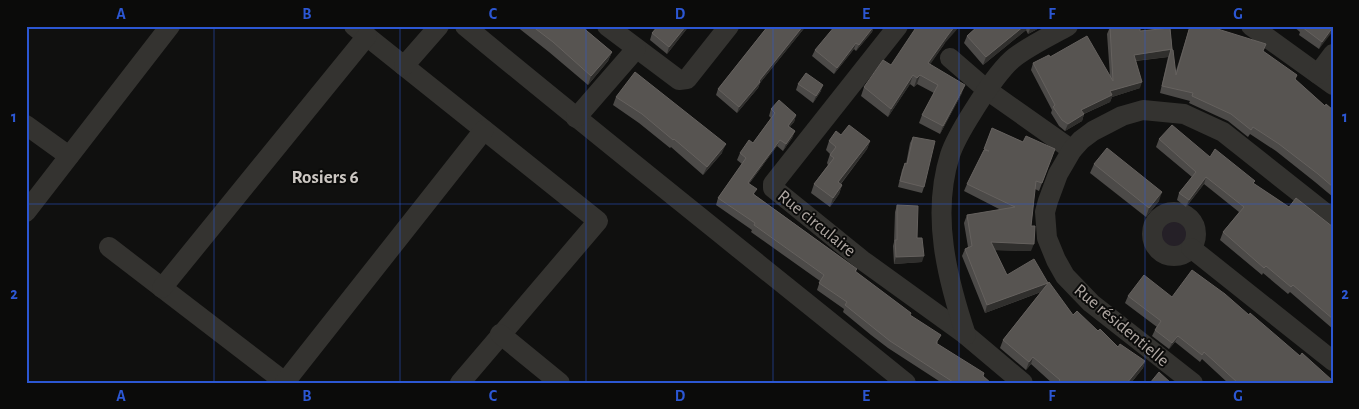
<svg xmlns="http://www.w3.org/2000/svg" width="1359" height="409" font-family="'Alegreya Sans',sans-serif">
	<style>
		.green { fill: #252027 }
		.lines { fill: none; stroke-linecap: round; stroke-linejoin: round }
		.minor { stroke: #343330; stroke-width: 20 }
		.wall { fill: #4c4a48 }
		.shaded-wall { fill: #302f2d }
		.building { fill: #575451; stroke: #65615e }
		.grid { fill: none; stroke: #2c57d3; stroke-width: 1; stroke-opacity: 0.55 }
		.labels { text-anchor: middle; stroke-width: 4; stroke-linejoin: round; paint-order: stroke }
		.street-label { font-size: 18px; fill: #afa7a2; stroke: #0b0b0a }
		.neighbourhood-label { font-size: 19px; font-weight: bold; fill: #ccc7c2; stroke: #0b0b0a }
		.neatline { fill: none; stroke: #2c57d3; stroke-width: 2 }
		.grid-label { font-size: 16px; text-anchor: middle; font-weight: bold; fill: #2c57d3 }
	</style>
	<rect width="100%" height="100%" fill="#10100f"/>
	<circle class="green" cx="1174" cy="234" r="15"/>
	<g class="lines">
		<g class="minor">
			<polyline points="354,26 598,221 460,383"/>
			<path d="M465 26C611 147 759 264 906 383"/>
			<polyline points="607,26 679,80 687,79 729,26"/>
			<polyline points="898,26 773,184 773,188 862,260 966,335 1023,383"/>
			<polyline points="1251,26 1333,85"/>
			<polyline points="950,58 987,90 1072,150"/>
			<polyline points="404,66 439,26"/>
			<polyline points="1318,74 1333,54"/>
			<polyline points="576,118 636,49"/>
			<polyline points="26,125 69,156"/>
			<polyline points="26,212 170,26"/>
			<circle cx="1174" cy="234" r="22"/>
			<polyline points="109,247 286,383"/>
			<polyline points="1191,248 1333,361"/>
			<polyline points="162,288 367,36"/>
			<polyline points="500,334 560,383"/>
			<path d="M966 335C947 278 931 215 950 155 956 137 967 121 977 105 986 91 1002 67 1015 57 1031 45 1050 36 1068 26"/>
			<polyline points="285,382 484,130"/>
			<polyline points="1193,383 1091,303 1065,276 1056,260 1047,238 1045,212 1048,201 1058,174 1072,150 1081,140 1093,131 1122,116 1143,110 1184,114 1223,132 1333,219"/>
		</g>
	</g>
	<g class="wall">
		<polygon points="516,26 581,26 612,52 608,61 588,85 549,52"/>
		<polygon points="658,26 689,26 667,54 650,40 652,33"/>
		<polygon points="768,26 806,26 760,83 758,88 737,113 716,95 718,89"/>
		<polygon points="874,26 872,32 856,51 854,49 834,74 812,56 815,50"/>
		<polygon points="978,26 1043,26 1028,34 1026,30 983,65 964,43 967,36"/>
		<polygon points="1190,26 1263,51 1325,106 1333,110 1333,197 1315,182 1276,151 1250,134 1248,137 1228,121 1189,103 1190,101 1160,93 1168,57 1136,61 1140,88 1112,97 1110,102 1084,114 1082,121 1065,131 1059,126 1051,113 1052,110 1031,70 1033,63 1050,57 1110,76 1107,34 1110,27 1140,31 1170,28 1175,74"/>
		<polygon points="1293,26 1333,26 1319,49 1299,35 1300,32"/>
		<polygon points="945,43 930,64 962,93 940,134 919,123 922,115 934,93 917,84 914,87 910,84 888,117 861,96 864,87 891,65"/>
		<polygon points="798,84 821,91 813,103 796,90"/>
		<polygon points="616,97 722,153 703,175 671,147 670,148 639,123 613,105"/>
		<polygon points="771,109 796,115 794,122 789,127 795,131 792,138 783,151 777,146 749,184 755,195 857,269 856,272 910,315 938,342 937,344 991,383 942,383 888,348 871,335 843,312 844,309 817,290 820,281 751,232 752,230 716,205 718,198 742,164 737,160 740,153 753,143 771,118 769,116"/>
		<polygon points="992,128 1023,142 1055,149 1039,191 1035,189 1031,226 1031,251 995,250 1007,275 1048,283 1073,315 1098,331 1118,347 1145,361 1143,368 1131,383 1052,383 1031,364 1026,370 1000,348 1003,340 1041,292 985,313 962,256 965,249 968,247 964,223 967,215 1001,210 964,191 967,184 984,150"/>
		<polygon points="841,135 870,141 867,149 841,184 842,185 839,194 830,207 811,193 814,184 828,165 827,163 830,154 826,150 829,141"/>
		<polygon points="913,137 924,187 922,193 898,187 902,170 905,163 906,164 910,143"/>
		<polygon points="1159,139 1210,157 1254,184 1289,207 1333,227 1333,329 1290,292 1288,294 1263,273 1262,275 1220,240 1223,232 1239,212 1204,184 1186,207 1177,200 1179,193 1192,177 1156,147"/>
		<polygon points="1094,164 1159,201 1146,217 1090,173"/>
		<polygon points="897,205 917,238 922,262 894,264 893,246 894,242 895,212"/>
		<polygon points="1128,296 1172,297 1249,315 1333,383 1228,383 1202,359 1200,362 1175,342 1169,349 1152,336 1155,330 1157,327 1125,303"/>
	</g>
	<g class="shaded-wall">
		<polygon points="686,26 689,26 667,54 669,47"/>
		<polygon points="803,26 806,26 760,83 758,88 737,113 739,107 759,81"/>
		<polygon points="874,26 872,32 856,51 859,45"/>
		<polygon points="955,26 960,26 945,43 925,72 928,63 948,35"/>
		<polygon points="1024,26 1028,26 1026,30 983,65 986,57"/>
		<polygon points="1031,26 1043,26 1028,34"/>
		<polygon points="1333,27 1333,31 1319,49 1322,42"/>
		<polygon points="856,43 854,49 834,74 837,68"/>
		<polygon points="1171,50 1168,57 1132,61 1134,55"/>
		<polygon points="612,52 608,61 588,85 591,76"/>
		<polygon points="913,75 910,84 888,117 891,109"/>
		<polygon points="920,75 917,84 914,87 917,78"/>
		<polygon points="1142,82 1140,88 1112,97 1110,102 1079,116 1081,110 1110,91"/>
		<polygon points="823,85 821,91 813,103 816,96"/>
		<polygon points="965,85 962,93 940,134 943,126"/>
		<polygon points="1084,114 1082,121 1065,131 1068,124"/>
		<polygon points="796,115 794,122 785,133 788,126"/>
		<polygon points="795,131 792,138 783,151 786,144"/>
		<polygon points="780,140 777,146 745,189 748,183"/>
		<polygon points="870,141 867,149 835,191 838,182"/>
		<polygon points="726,144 722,153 703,175 707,167"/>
		<polygon points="1206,177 1204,184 1186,207 1189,200"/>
		<polygon points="842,185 839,194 830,207 833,198"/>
		<polygon points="1162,192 1159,201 1146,217 1149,208"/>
		<polygon points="991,242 1034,244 1031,251 989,250"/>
		<polygon points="924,256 922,262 894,264 896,257"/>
		<polygon points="1048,283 1046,290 985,313 987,305"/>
		<polygon points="1178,336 1175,342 1169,349 1172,343"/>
		<polygon points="1033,357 1031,364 1026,370 1029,362"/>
		<polygon points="1145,361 1143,368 1131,383 1127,383"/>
	</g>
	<g class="building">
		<polygon points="532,26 581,26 612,52 591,76 553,42"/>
		<polygon points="658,26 686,26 669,47 652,33"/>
		<polygon points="768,26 803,26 759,81 760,82 739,107 718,89"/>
		<polygon points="835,26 874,26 859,45 856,43 837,68 815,50"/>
		<polygon points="917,26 955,26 948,35 928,63 965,85 943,126 922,115 938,85 920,75 917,78 913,75 891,109 864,87 883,60 891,65"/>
		<polygon points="978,26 1024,26 986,57 967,36"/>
		<polygon points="1129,26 1140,26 1140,31 1170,28 1172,49 1134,55 1142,82 1110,91 1112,95 1081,110 1084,114 1068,124 1062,120 1053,107 1055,105 1033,63 1049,55 1050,57 1087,36 1113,81 1110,27"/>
		<polygon points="1190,26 1208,26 1266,44 1263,51 1297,75 1295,79 1325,106 1326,104 1333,110 1333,187 1318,174 1279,144 1253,127 1251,130 1231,114 1192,96 1193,93 1162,86 1171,49 1173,50 1176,75"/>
		<polygon points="1303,26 1333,26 1333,27 1322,42 1302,27"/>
		<polygon points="635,72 726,144 707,167 674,139 673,140 642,114 616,97"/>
		<polygon points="806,73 823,85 816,96 798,84"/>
		<polygon points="779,100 796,115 788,126 795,131 786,144 780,140 748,183 757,189 753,194 857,269 855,271 911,313 910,315 941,335 936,343 984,373 983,376 991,383 953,383 953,382 890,341 845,305 847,302 819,283 824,275 754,225 755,223 718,198 746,158 740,153 749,140 753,143 775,113 771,109"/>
		<polygon points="849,125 870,141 838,182 842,185 833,198 814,184 834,158 830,155 836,147 829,141 836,131 841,135"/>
		<polygon points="1172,125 1210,157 1215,149 1255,181 1253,183 1289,207 1296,198 1333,227 1333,319 1293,285 1291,287 1266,266 1264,268 1223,232 1244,207 1206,177 1189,200 1179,193 1196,172 1159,139"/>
		<polygon points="992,128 1023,142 1026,136 1055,149 1042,183 1036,181 1031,226 1035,226 1034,244 991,242 1007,275 1034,259 1048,283 987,305 965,249 972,246 967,215 1015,207 967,184 984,150 989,151 984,149"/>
		<polygon points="913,137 935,141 924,187 900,181 905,163 907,164"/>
		<polygon points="1107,148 1162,192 1149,208 1094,164"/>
		<polygon points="897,205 918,206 917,238 922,238 924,256 896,257 895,240 897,240"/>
		<polygon points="1192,270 1225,294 1249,315 1250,313 1300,356 1302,353 1333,381 1333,383 1238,383 1204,352 1202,355 1178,336 1172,343 1155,330 1161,321 1128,296 1144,275 1172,297"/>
		<polygon points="1049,282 1073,315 1077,311 1098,331 1100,329 1118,347 1120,344 1145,361 1127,383 1058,383 1060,380 1033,357 1029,362 1003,340"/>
		<polygon points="1159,372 1171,383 1150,383"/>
	</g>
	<path class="grid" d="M214 26V383M400 26V383M586 26V383M773 26V383M959 26V383M1145 26V383M26 204H1333"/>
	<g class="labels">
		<g class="street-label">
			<text transform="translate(817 223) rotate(39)" y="6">Rue circulaire</text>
			<text transform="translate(1122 325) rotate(40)" y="6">Rue résidentielle</text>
		</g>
		<g class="neighbourhood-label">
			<text x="325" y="183">Rosiers 6</text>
		</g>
	</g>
	<rect width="1359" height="409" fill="none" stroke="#0b0b0a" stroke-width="55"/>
	<rect x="28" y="28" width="1304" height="354" class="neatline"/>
	<g class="grid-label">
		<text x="121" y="19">A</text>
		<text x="307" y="19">B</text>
		<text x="493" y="19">C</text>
		<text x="680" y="19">D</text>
		<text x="866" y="19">E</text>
		<text x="1052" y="19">F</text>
		<text x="1238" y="19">G</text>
		<text x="14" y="122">1</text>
		<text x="1345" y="122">1</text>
		<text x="14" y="299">2</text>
		<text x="1345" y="299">2</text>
		<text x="121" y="401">A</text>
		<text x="307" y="401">B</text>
		<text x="493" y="401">C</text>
		<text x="680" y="401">D</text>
		<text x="866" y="401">E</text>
		<text x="1052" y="401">F</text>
		<text x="1238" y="401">G</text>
	</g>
</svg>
